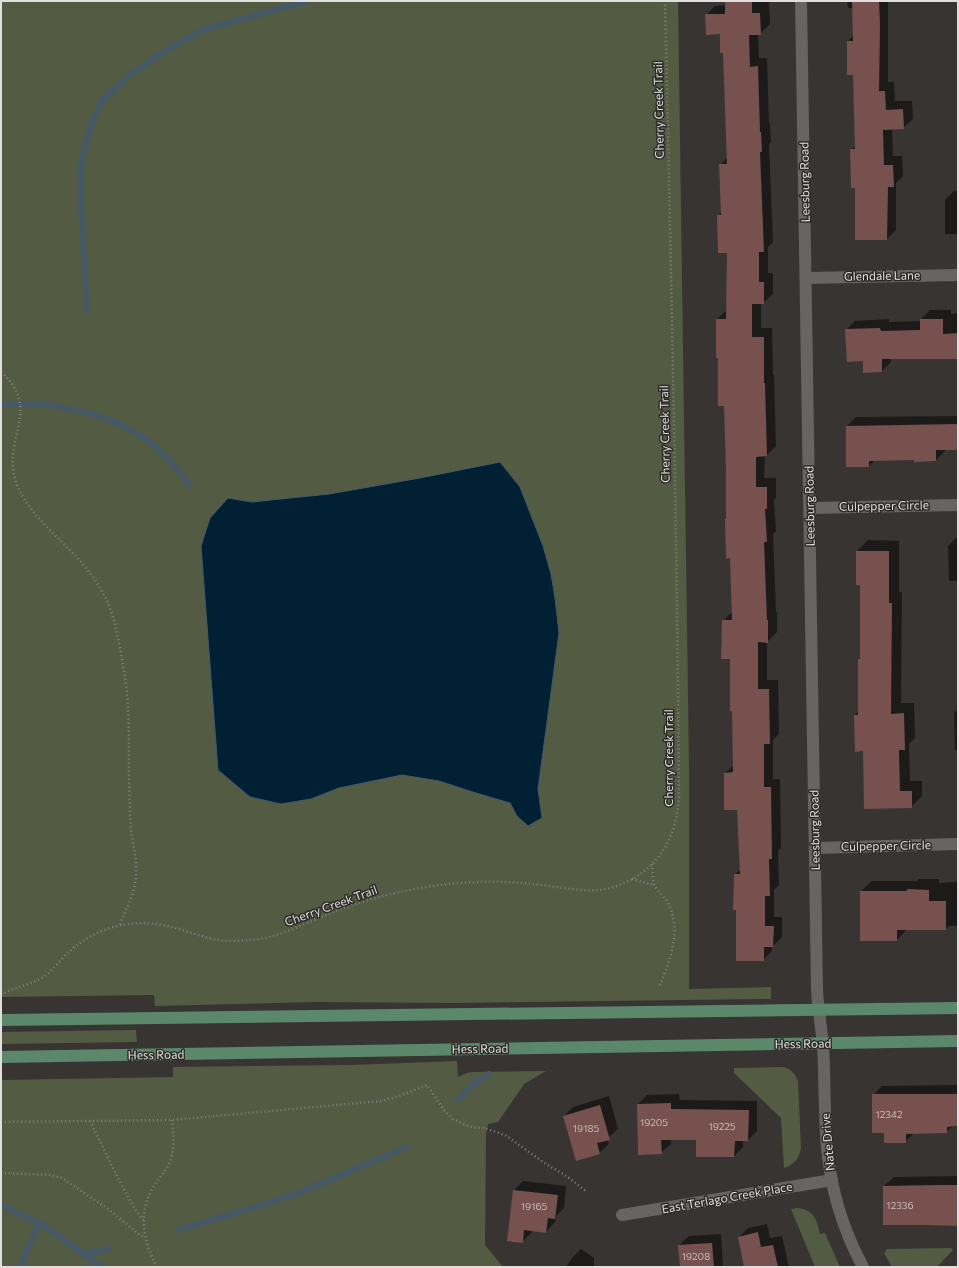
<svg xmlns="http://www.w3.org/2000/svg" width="959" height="1268" font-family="Commissioner,sans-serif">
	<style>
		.green { fill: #545b43 }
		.water { fill: #022034; stroke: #455967 }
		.shadow { fill: #0007 }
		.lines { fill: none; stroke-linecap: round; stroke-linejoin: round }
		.stream { stroke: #455967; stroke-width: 6 }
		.building { fill: #76514d }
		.path { stroke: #868381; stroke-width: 2.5; stroke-dasharray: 1 3; stroke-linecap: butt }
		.minor { stroke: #676461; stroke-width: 12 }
		.major { stroke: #5b876a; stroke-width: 12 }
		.labels { text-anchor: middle; stroke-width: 3; stroke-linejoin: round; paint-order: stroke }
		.number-label { font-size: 10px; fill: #c6bcb9 }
		.street-label { font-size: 12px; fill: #e1dfdd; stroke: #2c2a27 }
	</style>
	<rect width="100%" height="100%" fill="#373431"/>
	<g class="green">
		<polygon points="1,1 678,1 689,765 689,989 771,987 771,999 454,1003 314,1002 155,1006 154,995 1,997"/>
		<polygon points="136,1030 137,1042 1,1044 1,1032"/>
		<polygon points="457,1061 458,1077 467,1073 472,1072 546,1071 524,1084 498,1122 488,1124 486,1134 485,1245 503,1267 1,1267 1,1080 173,1077 173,1067 351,1065"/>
		<path d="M784 1067C791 1069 796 1075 798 1081L801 1148C799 1159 794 1165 784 1168L781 1118 734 1073V1068Z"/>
		<path d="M797 1208C813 1209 817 1219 820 1234L825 1233 840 1267H815L791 1209Z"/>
		<polygon points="951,1248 953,1250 937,1267 892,1267 884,1253 887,1249"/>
	</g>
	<polygon class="water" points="500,462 520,487 543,546 551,574 555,598 559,633 538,789 542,818 528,826 517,816 510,803 476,793 439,781 402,775 339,788 311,799 281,804 250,797 218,770 201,546 210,518 228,498 252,502 329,494 420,478"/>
	<g class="shadow">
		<polygon points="726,1 769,1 770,24 760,34 758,34 759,58 767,58 769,123 770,123 771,142 769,144 773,242 768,247 768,273 773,273 773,294 763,303 761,303 761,328 772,328 773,375 774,375 776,446 767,455 765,455 764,478 776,478 776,498 774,500 776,531 773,534 776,612 777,612 777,632 767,642 767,680 778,680 779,734 773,740 773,779 780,779 781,848 778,851 779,885 774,890 774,917 782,917 782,937 772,947 772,951 763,960 737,909 734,875 741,869 738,809 725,773 734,765 731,658 723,621 733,611 731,557 727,518 725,405 719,357 717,319 727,310 728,252 718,216 722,211 720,165 728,157 724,52 721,33 706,15 715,6 726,5"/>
		<polygon points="847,1 889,1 888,2 888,82 894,82 895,101 912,101 913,119 903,128 892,128 893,156 902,156 903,176 896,183 896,230 887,239 856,239 856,187 851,150 856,145 854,74 848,41 854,35 853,8 848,8"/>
		<polygon points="954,191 958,191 958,234 945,234 945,200"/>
		<polygon points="930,310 951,310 951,314 958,313 958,364 958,358 891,358 891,362 882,371 864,372 864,360 846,330 855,321 889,319 889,322 921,321 921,319"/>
		<polygon points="958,416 958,449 945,449 945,451 936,460 915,461 915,459 875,460 869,466 847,426 856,417"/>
		<polygon points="957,537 958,581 949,581 948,546"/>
		<polygon points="868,540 899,541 899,592 902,592 901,703 914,703 915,738 909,744 910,781 922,781 922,796 911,807 864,750 855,715 859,711 859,659 861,657 861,584 857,551"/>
		<polygon points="958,708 958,750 955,750 954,713"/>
		<polygon points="919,879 939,879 939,883 958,882 958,926 949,926 946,929 907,929 897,940 861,891 872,881 917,881"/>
		<polygon points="958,1085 958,1127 952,1127 946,1132 914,1133 905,1142 885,1132 873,1095 882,1086"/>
		<polygon points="679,1094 680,1100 757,1101 757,1131 748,1140 743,1140 743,1147 734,1156 697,1139 671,1139 671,1144 661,1153 639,1154 638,1104 647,1095"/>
		<polygon points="609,1096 618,1129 607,1139 609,1144 599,1153 564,1116 573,1107"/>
		<polygon points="958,1176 958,1225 884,1186 894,1177"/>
		<polygon points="523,1181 566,1186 564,1208 556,1216 555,1222 546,1232 532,1230 532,1232 523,1241 514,1190"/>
		<polygon points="767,1224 770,1238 782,1236 789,1267 745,1267 739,1237 748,1228"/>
		<polygon points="721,1234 723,1267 681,1267 679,1245 689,1236"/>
		<polygon points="581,1249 594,1258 594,1267 566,1267 572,1258"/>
	</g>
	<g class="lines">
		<g class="stream">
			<polyline points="87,311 81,206 81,165 90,126 102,101 127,77 163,52 202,30 307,1"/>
			<path d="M1 404C52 401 111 412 152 444 167 456 178 470 189 485"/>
			<polyline points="459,1099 472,1085 489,1074"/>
			<polyline points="1,1205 45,1226 102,1267"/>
			<polyline points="179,1230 294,1195 407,1147"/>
			<polyline points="85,1254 108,1249"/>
			<polyline points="20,1267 39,1223"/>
		</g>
	</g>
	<g class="building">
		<polygon points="725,1 752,1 752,13 760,13 761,35 749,35 750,67 758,66 760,132 761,132 762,152 760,152 764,252 759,252 759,282 764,282 764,304 752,304 752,337 764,337 764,383 765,383 767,456 756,457 756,487 767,487 767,509 765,509 767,542 764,542 767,620 768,620 768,643 758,642 758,689 769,689 770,744 764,744 764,787 771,787 772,859 769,859 770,896 765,896 765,926 774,926 773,947 764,947 764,961 736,961 736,910 733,910 734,874 740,874 737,810 724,810 724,773 733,772 732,711 730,711 730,659 721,659 722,620 732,620 730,558 726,559 725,519 726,519 726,472 724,406 718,406 718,358 716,358 716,319 726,319 727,253 718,253 717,215 721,215 719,164 727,164 723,53 720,53 720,34 706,35 705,14 725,14"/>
		<polygon points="852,1 879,1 880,25 879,91 885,91 886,110 903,109 904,129 883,130 884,165 893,165 894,187 888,187 887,240 855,240 855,188 851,188 850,149 855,149 853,75 847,75 847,41 853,41"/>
		<polygon points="920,319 943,319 943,334 958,333 958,359 882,359 882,372 863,373 863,361 847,362 845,329 880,328 881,331 920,330"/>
		<polygon points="958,424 958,450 936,450 936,461 914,462 914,460 869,461 869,467 846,467 846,426"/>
		<polygon points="856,551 889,551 889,603 892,603 891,714 904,713 905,750 899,750 900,791 912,791 912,808 864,809 863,751 855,752 854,715 858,715 858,659 860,659 860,585 856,585"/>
		<polygon points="907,889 929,890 929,901 946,901 946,930 897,930 897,941 860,941 860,891 907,891"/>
		<polygon points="872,1094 958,1094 958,1126 947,1127 947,1133 906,1134 906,1143 884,1143 884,1133 872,1133"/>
		<polygon points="671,1103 671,1109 749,1110 748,1141 735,1141 734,1157 696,1157 696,1140 661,1140 662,1154 638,1155 637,1104"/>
		<polygon points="600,1105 610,1140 597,1143 600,1154 576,1161 563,1116"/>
		<polygon points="938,1185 958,1185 958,1226 926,1225 883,1225 883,1186"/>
		<polygon points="513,1190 558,1195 555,1219 548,1218 546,1233 524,1230 523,1243 507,1241"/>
		<polygon points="758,1232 761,1247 773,1245 778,1267 744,1267 738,1237"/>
		<polygon points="712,1243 714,1267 680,1267 678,1245"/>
	</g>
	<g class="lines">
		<g class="path">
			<path d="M1 372C42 408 3 439 15 479 26 515 64 540 86 568 91 574 96 581 100 588 112 607 116 627 120 648 124 668 127 688 128 708 130 740 128 773 130 805 130 813 130 821 131 829 133 845 137 860 136 877 135 885 133 895 129 903 126 911 122 917 120 925"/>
			<path d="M652 864C653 871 652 880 655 886 658 892 665 897 668 903 682 929 670 962 659 987"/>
			<polyline points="632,879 654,885"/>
			<path d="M1 995C14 987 30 985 43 977 54 970 61 958 71 950 85 938 104 928 122 925 139 922 156 923 172 927 184 930 196 935 209 938 222 942 238 941 251 940 279 938 305 923 331 913 369 898 410 888 450 884 477 881 504 881 531 884 561 886 593 897 622 884 660 868 677 836 679 796 677 531 671 266 665 1"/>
			<polyline points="90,1121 119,1180 136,1211 143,1220"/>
			<polyline points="1,1122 172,1120 381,1101 402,1095 427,1085 444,1110 453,1119 470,1127 484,1128 505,1135 546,1164 565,1175 587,1192"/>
			<polyline points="1,1173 50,1175 62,1178 108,1209 140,1235 145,1237"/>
			<path d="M157 1267C144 1243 138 1216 151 1191 157 1180 167 1171 171 1159 175 1146 173 1133 172 1120"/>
		</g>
		<g class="minor">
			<path d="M801 1 817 989C818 1008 821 1026 823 1044 825 1078 824 1113 827 1148 831 1190 843 1230 863 1267"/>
			<polyline points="806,278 958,275"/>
			<polyline points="810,508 958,505"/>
			<polyline points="815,848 958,844"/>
			<polyline points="622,1215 832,1180"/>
		</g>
		<g class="major">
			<polyline points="1,1020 958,1008"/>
			<polyline points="1,1057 958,1041"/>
		</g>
	</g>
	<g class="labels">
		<g class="number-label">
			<text x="889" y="1118">12342</text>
			<text x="654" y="1126">19205</text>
			<text x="722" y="1130">19225</text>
			<text x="586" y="1132">19185</text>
			<text x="900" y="1209">12336</text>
			<text x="534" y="1210">19165</text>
			<text x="696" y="1260">19208</text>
		</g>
		<g class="street-label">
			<text transform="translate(659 110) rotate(-91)" y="4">Cherry Creek Trail</text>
			<text transform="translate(805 182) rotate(-91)" y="4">Leesburg Road</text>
			<text transform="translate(882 276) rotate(-1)" y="4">Glendale Lane</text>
			<text transform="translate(665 434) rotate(-91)" y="4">Cherry Creek Trail</text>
			<text transform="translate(810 506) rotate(-91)" y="4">Leesburg Road</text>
			<text transform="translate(884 506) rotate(-1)" y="4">Culpepper Circle</text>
			<text transform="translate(669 758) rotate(-90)" y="4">Cherry Creek Trail</text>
			<text transform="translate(815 830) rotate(-91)" y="4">Leesburg Road</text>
			<text transform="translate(886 846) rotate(-1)" y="4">Culpepper Circle</text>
			<text transform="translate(331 906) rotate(-20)" y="4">Cherry Creek Trail</text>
			<text transform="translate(803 1044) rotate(-1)" y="4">Hess Road</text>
			<text transform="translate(480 1049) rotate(-1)" y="4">Hess Road</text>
			<text transform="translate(156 1055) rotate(-1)" y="4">Hess Road</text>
			<text transform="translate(828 1142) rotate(-95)" y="4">Nate Drive</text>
			<text transform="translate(727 1198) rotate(-10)" y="4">East Terlago Creek Place</text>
		</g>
	</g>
	<rect width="959" height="1268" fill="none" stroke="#e1dfdd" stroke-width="4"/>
</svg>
